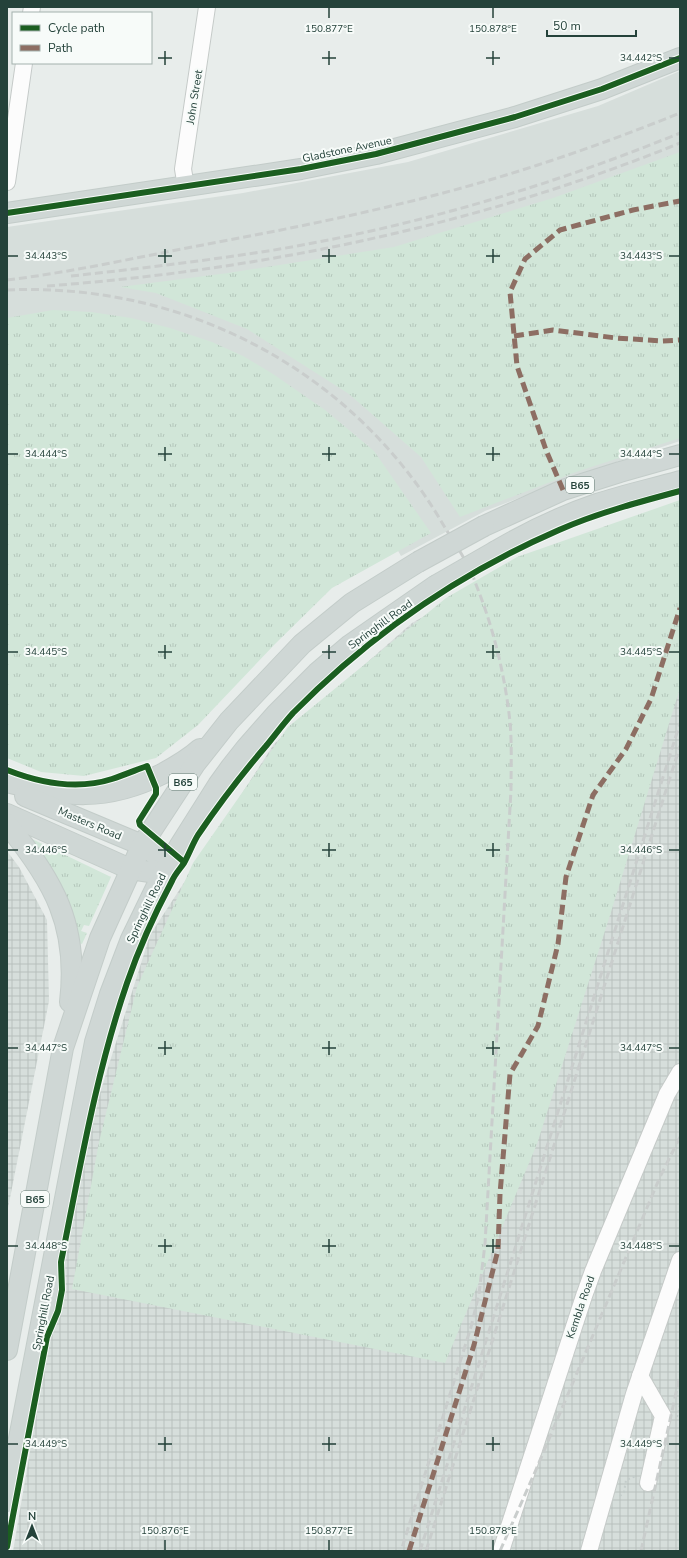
<svg xmlns="http://www.w3.org/2000/svg" width="687" height="1558" font-family="'Nunito Sans',sans-serif">
	<style>
		.built { fill: #d6dedb }
		.industrial { fill: url(#industrial-grid) }
		.grass { fill: url(#grass-tufts) }
		.lines { fill: none; stroke-linecap: round; stroke-linejoin: round }
		.minor-casing { stroke: #c5cac8; stroke-width: 18 }
		.major-casing { stroke: #c3ccc9; stroke-width: 22 }
		.path { stroke: #c3ccca; stroke-width: 2; stroke-dasharray: 2 3; stroke-linecap: butt }
		.minor { stroke: #fcfcfc; stroke-width: 16 }
		.major { stroke: #cfd7d5; stroke-width: 20 }
		.rail { stroke: #c9cdcc; stroke-width: 3; stroke-dasharray: 8 4; stroke-linecap: butt }
		.major-bridge-casing { stroke: #c3ccc9; stroke-width: 22; stroke-linecap: butt }
		.major-bridge { stroke: #cfd7d5; stroke-width: 20 }
		.quiet { stroke: #8d6e63; stroke-width: 5; stroke-dasharray: 10 5; stroke-linecap: butt }
		.cycleway-casing { stroke: #f7fbf9; stroke-width: 8 }
		.cycleway { stroke: #1b5e20; stroke-width: 6 }
		.ticks { fill: none; stroke: #24423a; stroke-width: 1.5 }
		.labels { text-anchor: middle; stroke-width: 4; stroke-linejoin: round; paint-order: stroke }
		.shield { fill: #f7fbf9; stroke: #637a73; stroke-width: 1 }
		.shield-label { font-size: 10px; font-weight: bold; fill: #24423a }
		.street-label { font-size: 11px; fill: #24423a; stroke: #f7fbf9 }
		.ticks-label { font-size: 10px; text-anchor: middle; fill: #24423a; stroke: #f7fbf9; stroke-width: 4; stroke-linejoin: round; paint-order: stroke }
	</style>
	<defs>
		<pattern id="industrial-grid" width="8" height="8" patternUnits="userSpaceOnUse"><rect width="8" height="8" fill="#d6dedb"/><path d="M0 4h8M4 0v8" fill="none" stroke="#b8c0bd"/></pattern>
		<pattern id="grass-tufts" width="24" height="20" patternUnits="userSpaceOnUse"><rect width="24" height="20" fill="#d1e6d8"/><path d="M3 7l-1-3M5 7V3M7 7l1-3M15 17l-1-3M17 17v-4M19 17l1-3" fill="none" stroke="#b3c6ba"/></pattern>
	</defs>
	<rect width="100%" height="100%" fill="#e8edeb"/>
	<polygon class="built" points="680,71 680,441 589,471 485,511 401,556 348,463 7,318 7,227 243,193 408,162 598,106"/>
	<g class="industrial">
		<polygon points="680,511 680,1551 13,1551 81,1153 150,935 274,744 412,623 536,553"/>
		<polygon points="7,851 19,867 47,920 49,1001 7,1213"/>
	</g>
	<g class="grass">
		<polygon points="680,152 680,438 576,472 460,517 421,457 349,394 247,329 156,293 120,287 228,273 394,247 553,198"/>
		<polygon points="53,310 91,312 131,318 170,328 212,342 243,356 273,374 325,410 374,451 431,533 332,588 275,644 198,725 156,758 84,776 41,772 7,758 7,318"/>
		<polygon points="680,500 680,688 611,912 537,1144 445,1363 72,1289 99,1142 137,987 193,863 288,727 446,598 517,557"/>
		<path d="M32 839 111 877 89 926 84 925 81 931 87 933 82 944 79 943C71 901 57 875 31 840Z"/>
	</g>
	<g class="lines">
		<g class="minor-casing">
			<g id="minor">
				<polyline points="31,13 32,7"/>
				<polyline points="7,182 24,63"/>
				<polyline points="186,187 183,169 207,7"/>
				<polyline points="640,1376 663,1416 648,1483"/>
				<polyline points="501,1551 584,1296 593,1271 667,1094 680,1072"/>
				<polyline points="589,1551 634,1394 680,1260"/>
			</g>
		</g>
		<g class="major-casing">
			<g id="major">
				<polyline points="7,213 301,169 376,154 515,117 602,89 680,58"/>
				<polyline points="484,526 563,490 620,472 680,455"/>
				<path d="M496 551C528 532 562 516 597 504 624 495 652 489 680 481"/>
				<path d="M7 782C65 797 106 802 162 774 175 767 189 759 200 749"/>
				<polyline points="25,796 142,845 155,854 166,867"/>
				<polyline points="7,814 130,869 150,872 165,869"/>
				<path d="M7 824C54 881 79 926 70 1002"/>
				<polyline points="7,1350 63,1048 100,938 142,845 195,764 229,721 302,644 352,603 418,562"/>
				<polyline points="7,1501 95,1042 110,994 131,939 165,869 218,785 231,767 246,748 276,714 317,673 350,645 435,586"/>
			</g>
		</g>
		<g class="path">
			<polyline points="677,1417 680,1405"/>
			<polyline points="620,1496 624,1492 626,1480 636,1476"/>
		</g>
		<use href="#minor" class="minor"/>
		<use href="#major" class="major"/>
		<g class="rail">
			<path d="M71 276C137 269 203 261 268 251 409 228 548 187 680 133"/>
			<path d="M7 280C73 272 138 257 203 245 266 233 329 221 391 206 490 183 586 151 680 113"/>
			<path d="M47 286C263 270 479 225 680 143"/>
			<path d="M7 290C186 282 354 371 444 526 455 544 468 562 475 582 493 626 505 675 510 722 512 745 511 768 511 790L485 1244 479 1294 471 1327 401 1551"/>
			<polyline points="420,1551 680,723"/>
			<polyline points="426,1551 680,746"/>
			<polyline points="500,1551 535,1472 660,1177 680,1137"/>
			<polyline points="641,1551 680,1375"/>
		</g>
		<g class="major-bridge-casing">
			<g id="major-bridge">
				<polyline points="418,562 484,526"/>
				<polyline points="435,586 496,551"/>
			</g>
		</g>
		<use href="#major-bridge" class="major-bridge"/>
		<g class="quiet">
			<polyline points="514,336 553,330 616,338 662,341 680,340"/>
			<polyline points="563,490 546,450 517,366 510,292 525,259 560,230 633,210 680,201"/>
			<polyline points="409,1551 474,1345 498,1250 500,1194 510,1074 538,1026 558,944 566,877 593,795 626,749 651,699 680,608"/>
		</g>
		<g class="cycleway-casing">
			<g id="cycleway">
				<polyline points="7,213 301,169 376,154 515,117 602,89 680,58"/>
				<path d="M7 770C40 783 78 790 112 779 124 775 136 770 147 766L156 788V794L139 821 140 825 184 862"/>
				<path d="M7 1547 47 1337 58 1311 62 1290 61 1262C80 1168 96 1073 127 983 139 948 155 913 172 881 175 874 180 869 184 863 189 854 193 843 198 835 219 804 242 774 266 746 275 735 284 723 293 713 369 636 460 573 559 530 598 513 639 502 680 491"/>
			</g>
		</g>
		<use href="#cycleway" class="cycleway"/>
	</g>
	<path class="ticks" d="M329 8V18M493 8V18M165 51V65M329 51V65M493 51V65M158 58H172M322 58H336M486 58H500M669 58H679M165 249V263M329 249V263M493 249V263M8 256H18M158 256H172M322 256H336M486 256H500M669 256H679M165 447V461M329 447V461M493 447V461M8 454H18M158 454H172M322 454H336M486 454H500M669 454H679M165 645V659M329 645V659M493 645V659M8 652H18M158 652H172M322 652H336M486 652H500M669 652H679M165 843V857M329 843V857M493 843V857M8 850H18M158 850H172M322 850H336M486 850H500M669 850H679M165 1041V1055M329 1041V1055M493 1041V1055M8 1048H18M158 1048H172M322 1048H336M486 1048H500M669 1048H679M165 1239V1253M329 1239V1253M493 1239V1253M8 1246H18M158 1246H172M322 1246H336M486 1246H500M669 1246H679M165 1437V1451M329 1437V1451M493 1437V1451M8 1444H18M158 1444H172M322 1444H336M486 1444H500M669 1444H679M165 1540V1550M329 1540V1550M493 1540V1550"/>
	<g class="labels">
		<g class="shield">
			<rect x="566" y="477" width="28" height="16" rx="3"/>
			<rect x="169" y="774" width="28" height="16" rx="3"/>
			<rect x="21" y="1191" width="28" height="16" rx="3"/>
		</g>
		<g class="shield-label">
			<text x="580" y="489">B65</text>
			<text x="183" y="786">B65</text>
			<text x="35" y="1203">B65</text>
		</g>
		<g class="street-label">
			<text transform="translate(194 97) rotate(-81)" y="4">John Street</text>
			<text transform="translate(347 149) rotate(-12)" y="4">Gladstone Avenue</text>
			<text transform="translate(380 624) rotate(-36)" y="4">Springhill Road</text>
			<text transform="translate(90 823) rotate(23)" y="4">Masters Road</text>
			<text transform="translate(146 908) rotate(-64)" y="4">Springhill Road</text>
			<text transform="translate(580 1307) rotate(-71)" y="4">Kembla Road</text>
			<text transform="translate(43 1313) rotate(-79)" y="4">Springhill Road</text>
		</g>
	</g>
	<g class="ticks-label">
		<text x="329" y="32">150.877°E</text>
		<text x="493" y="32">150.878°E</text>
		<text x="641" y="61">34.442°S</text>
		<text x="46" y="259">34.443°S</text>
		<text x="641" y="259">34.443°S</text>
		<text x="46" y="457">34.444°S</text>
		<text x="641" y="457">34.444°S</text>
		<text x="46" y="655">34.445°S</text>
		<text x="641" y="655">34.445°S</text>
		<text x="46" y="853">34.446°S</text>
		<text x="641" y="853">34.446°S</text>
		<text x="46" y="1051">34.447°S</text>
		<text x="641" y="1051">34.447°S</text>
		<text x="46" y="1249">34.448°S</text>
		<text x="641" y="1249">34.448°S</text>
		<text x="46" y="1447">34.449°S</text>
		<text x="641" y="1447">34.449°S</text>
		<text x="165" y="1534">150.876°E</text>
		<text x="329" y="1534">150.877°E</text>
		<text x="493" y="1534">150.878°E</text>
	</g>
	<rect width="687" height="1558" fill="none" stroke="#24423a" stroke-width="16"/>
	<rect x="12" y="12" width="140" height="52" fill="#f7fbf9" stroke="#a3b1ad"/>
	<rect x="20" y="25" width="20" height="6" fill="#1b5e20" stroke="#a3b1ad"/>
	<text x="48" y="32" font-size="12" fill="#24423a">Cycle path</text>
	<rect x="20" y="45" width="20" height="6" fill="#8d6e63" stroke="#a3b1ad"/>
	<text x="48" y="52" font-size="12" fill="#24423a">Path</text>
	<g transform="translate(32 1526)" stroke="#f7fbf9" stroke-width="3" paint-order="stroke">
	<path d="M0-3L7 15L0 10L-7 15Z" fill="#24423a"/>
	<text y="-6" font-size="11" font-weight="bold" text-anchor="middle" fill="#24423a">N</text>
	</g>
	<path d="M547 30v6h89v-6" fill="none" stroke="#24423a" stroke-width="2"/>
	<text x="553" y="30" font-size="12" fill="#24423a" stroke="#f7fbf9" stroke-width="3" paint-order="stroke">50 m</text>
</svg>
